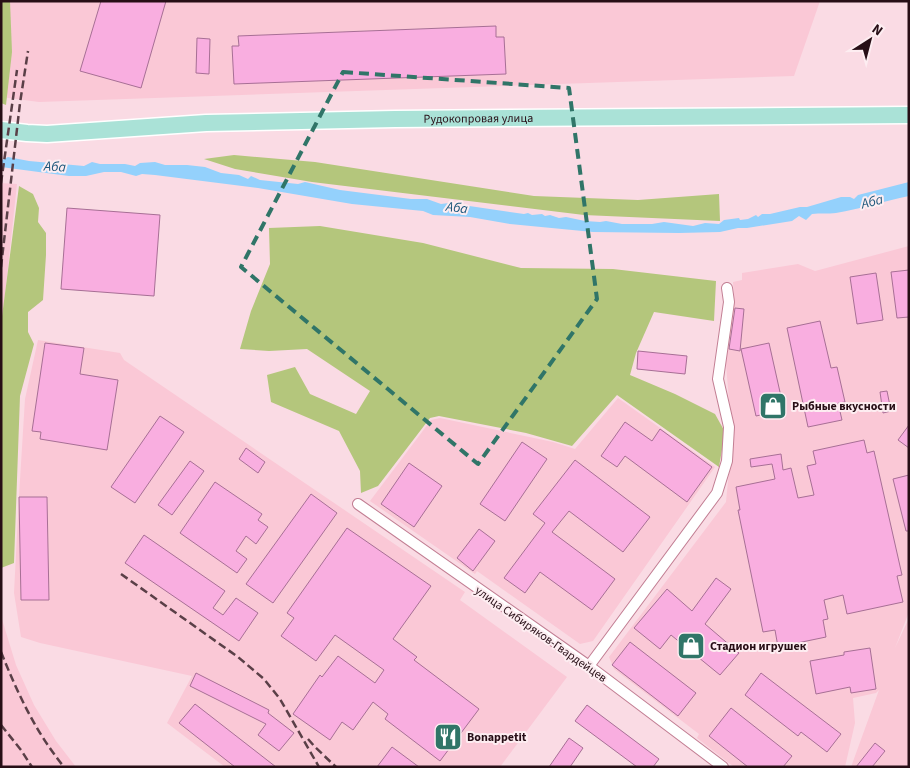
<svg xmlns="http://www.w3.org/2000/svg" width="910" height="768" font-family="'Source Sans 3',sans-serif">
	<style>
		.built { fill: #fac8d6 }
		.green { fill: #b4c67c }
		.water { fill: #94d1fc }
		.building { fill: #f9aee0; stroke: #a76f95 }
		.lines { fill: none; stroke-linecap: round; stroke-linejoin: round }
		.street-casing { stroke: #c27e93; stroke-width: 12 }
		.primary-casing { stroke: #fff; stroke-width: 19 }
		.street { stroke: #fff; stroke-width: 10 }
		.primary { stroke: #aae2d7; stroke-width: 16 }
		.rail { stroke: #5a3f47; stroke-width: 2.5; stroke-dasharray: 8 4; stroke-linecap: butt }
		.marked { fill: none; stroke: #307568; stroke-width: 4; stroke-dasharray: 10 6; stroke-linejoin: round }
		.labels { text-anchor: middle; stroke-width: 4; stroke-linejoin: round; paint-order: stroke }
		.street-label { font-size: 12px; fill: #270e16; stroke: #fdedf1 }
		.poi-label { font-size: 12px; font-weight: bold; fill: #270e16; stroke: #fdedf1; text-anchor: start }
		.water-label { font-size: 14px; font-style: italic; fill: #1d577b; stroke: #fdedf1 }
	</style>
	<rect width="100%" height="100%" fill="#fadbe4"/>
	<g class="built">
		<polygon points="1,1 820,1 794,76 39,102 1,97"/>
		<polygon points="1,183 17,184 1,332"/>
		<polygon points="909,246 909,612 895,648 909,618 909,767 851,767 879,690 876,693 853,698 855,723 845,767 734,767 697,738 699,734 614,669 609,657 726,502 732,439 725,351 734,296 733,282 742,280 742,273 798,264 815,271"/>
		<polygon points="38,340 120,353 124,360 465,592 460,600 567,677 500,767 225,767 167,723 192,676 40,643 21,637 14,593 19,496 25,399"/>
		<polygon points="618,398 715,467 593,641 580,644 477,571 475,574 370,501 431,420 440,418 553,442 575,449"/>
		<polygon points="1,616 16,665 34,705 56,741 76,767 1,767"/>
	</g>
	<g class="green">
		<polygon points="1,1 10,1 12,52 6,105 1,103"/>
		<polygon points="234,155 315,162 534,196 638,200 719,194 720,221 584,215 312,182 235,169 204,159"/>
		<polygon points="19,186 33,194 39,208 38,222 46,233 46,255 43,300 28,312 28,332 34,344 20,396 14,563 1,568 1,324"/>
		<polygon points="320,226 423,243 521,268 613,269 716,281 714,321 654,312 636,353 630,375 675,394 715,414 725,432 719,467 617,395 572,446 526,433 439,416 430,418 378,486 361,493 360,471 339,431 271,402 267,375 295,367 310,394 356,414 370,391 307,349 269,351 240,349 251,311 270,264 269,228"/>
	</g>
	<path class="water" d="M8 157 29 161 84 166 92 162 100 164H125L135 166 140 163 155 162 165 165H187L205 167 221 173 239 175 248 179 251 176 260 180 298 184 305 182 340 190 411 199H427L441 204 449 203 524 214 528 213 532 215 542 214 545 216 550 215 559 218 566 217 585 221 600 222 606 221 622 224H652L664 222 693 226 705 223 719 224 724 220 739 218 740 220 748 219 756 215 758 217 762 214H770L800 207H807L841 197H850L854 199 858 195 909 182V196C884 201 861 209 836 213 828 214 820 213 812 214L806 220 799 216 792 221 747 228H738L720 232 679 233 593 232 510 224 470 217 433 215 423 211 352 204 258 188 155 175 142 174 136 176 121 172H104L86 176H69L1 167V160H2Z"/>
	<g class="building">
		<polygon points="101,1 166,1 141,88 80,71"/>
		<polygon points="496,26 496,37 504,37 506,74 234,84 232,46 239,46 238,36"/>
		<polygon points="197,38 210,39 209,74 196,73"/>
		<polygon points="67,208 160,215 154,296 61,289"/>
		<polygon points="909,270 909,317 897,318 891,272"/>
		<polygon points="876,273 883,320 857,324 850,277"/>
		<polygon points="735,308 744,309 740,351 729,349"/>
		<polygon points="820,321 831,368 837,367 845,402 838,403 842,420 808,427 787,328"/>
		<polygon points="45,343 84,348 80,374 118,380 107,450 40,439 41,432 32,431"/>
		<polygon points="769,343 784,410 756,416 741,349"/>
		<polygon points="638,351 687,356 685,374 637,369"/>
		<polygon points="887,391 891,411 883,413 880,392"/>
		<polygon points="160,416 184,432 135,503 111,487"/>
		<polygon points="625,422 652,441 660,429 712,467 687,502 625,456 617,467 601,456"/>
		<polygon points="909,425 909,448 898,440"/>
		<polygon points="864,440 867,453 874,451 902,575 897,576 903,602 847,614 843,595 824,600 828,619 823,620 826,637 778,647 775,630 763,632 738,510 740,510 736,487 775,479 772,464 751,467 750,459 781,454 783,470 791,468 798,498 814,495 807,466 816,464 813,451"/>
		<polygon points="522,442 547,459 505,521 480,504"/>
		<polygon points="246,448 265,462 258,473 239,459"/>
		<polygon points="575,460 650,517 623,552 569,511 552,532 615,579 592,610 540,572 525,593 504,578 545,523 533,514"/>
		<polygon points="190,461 204,471 172,515 158,505"/>
		<polygon points="409,463 442,486 414,527 381,504"/>
		<polygon points="909,475 909,531 906,531 893,479"/>
		<polygon points="215,482 262,514 258,520 268,527 256,544 246,536 236,551 247,559 237,573 180,533"/>
		<polygon points="311,494 337,513 273,603 246,584"/>
		<polygon points="19,497 47,497 49,600 21,600"/>
		<polygon points="347,528 431,586 393,639 417,657 414,660 479,709 440,761 385,719 388,714 373,702 353,730 342,722 330,740 293,714 320,675 322,677 338,656 375,683 384,670 335,635 316,661 281,636 294,618 287,613"/>
		<polygon points="479,529 495,541 473,571 457,558"/>
		<polygon points="144,535 225,591 213,608 223,615 236,598 258,613 239,641 125,563"/>
		<polygon points="716,578 731,589 705,624 739,653 720,675 671,635 660,649 634,628 667,589 692,611"/>
		<polygon points="630,642 696,693 678,716 612,665"/>
		<polygon points="870,648 876,689 851,693 850,687 816,694 810,661 844,655 844,652"/>
		<polygon points="196,673 269,710 268,713 294,733 279,751 258,735 266,724 190,686"/>
		<polygon points="761,673 841,734 827,752 801,732 798,736 745,695"/>
		<polygon points="195,704 276,767 235,767 179,723"/>
		<polygon points="587,705 659,759 653,767 637,767 575,721"/>
		<polygon points="731,708 792,756 783,767 748,767 709,736"/>
		<polygon points="569,738 583,748 570,767 549,767"/>
		<polygon points="875,743 885,751 872,767 856,767"/>
		<polygon points="392,747 419,767 377,767"/>
	</g>
	<g class="lines">
		<g class="street-casing">
			<g id="street">
				<polyline points="358,504 589,666 723,767"/>
				<polyline points="589,666 717,493 727,461 729,427 718,379 729,302 727,288"/>
			</g>
		</g>
		<g class="primary-casing">
			<g id="primary">
				<path id="s1" d="M1 130 27 133 47 134 206 123 395 119 909 115"/>
			</g>
		</g>
		<use href="#street" class="street"/>
		<use href="#primary" class="primary"/>
		<g class="rail">
			<polyline points="1,183 17,70"/>
			<polyline points="1,267 20,103 28,51"/>
			<polyline points="121,574 238,657 264,679 280,699 319,767"/>
			<path d="M1 652C18 694 35 731 64 767"/>
			<polyline points="1,725 21,750 32,767"/>
			<polyline points="308,739 315,747 336,767"/>
		</g>
	</g>
	<path class="marked" d="M343 72 569 88 597 299 478 464 241 267Z"/>
	<defs>
		<g id="shop-square" transform="scale(1.4375)"><rect x="-9" y="-9" width="18" height="18" rx="4" fill="#307568" stroke="#fdedf1"/><path d="M-5-2.5h2.3a2.7 3.5 0 0 1 5.4 0H5L5.5 6h-11ZM-1.5-2.5h3a1.5 2.3 0 0 0-3 0Z" fill="#fff"/></g>
		<g id="restaurant-square" transform="scale(1.4375)"><rect x="-9" y="-9" width="18" height="18" rx="4" fill="#307568" stroke="#fdedf1"/><path d="M-5-6h1v4h1v-4h1v4h1v-4h1v5L-1.5 .5V6h-2V.5L-5-1ZM5-6V6H3V1.5H1.5Q1.5-4 5-6Z" fill="#fff"/></g>
	</defs>
	<g fill-rule="evenodd">
		<use href="#shop-square" x="773" y="406"/>
		<use href="#shop-square" x="691" y="646"/>
		<use href="#restaurant-square" x="448" y="737"/>
	</g>
	<g class="labels">
		<g class="street-label">
			<text dy="4" stroke="none"><textPath href="#s1" startOffset="478">Рудокопровая улица</textPath></text>
			<text transform="translate(541 634) rotate(35)" y="4">улица Сибиряков-Гвардейцев</text>
		</g>
		<g class="poi-label">
			<text x="792" y="410">Рыбные вкусности</text>
			<text x="710" y="650">Стадион игрушек</text>
			<text x="467" y="741">Bonappetit</text>
		</g>
		<g class="water-label">
			<text transform="translate(55 166) rotate(3)" y="5">Аба</text>
			<text transform="translate(872 201) rotate(-14)" y="5">Аба</text>
			<text transform="translate(457 207) rotate(7)" y="5">Аба</text>
		</g>
	</g>
	<rect width="910" height="768" fill="none" stroke="#270e16" stroke-width="5"/>
	<g transform="translate(870 40) rotate(36)" stroke="#fdedf1" stroke-width="4" paint-order="stroke">
	<path d="M0-4L9 19L0 12L-9 19Z" fill="#270e16"/>
	<text y="-8" font-size="14" font-weight="bold" text-anchor="middle" fill="#270e16">N</text>
	</g>
</svg>
